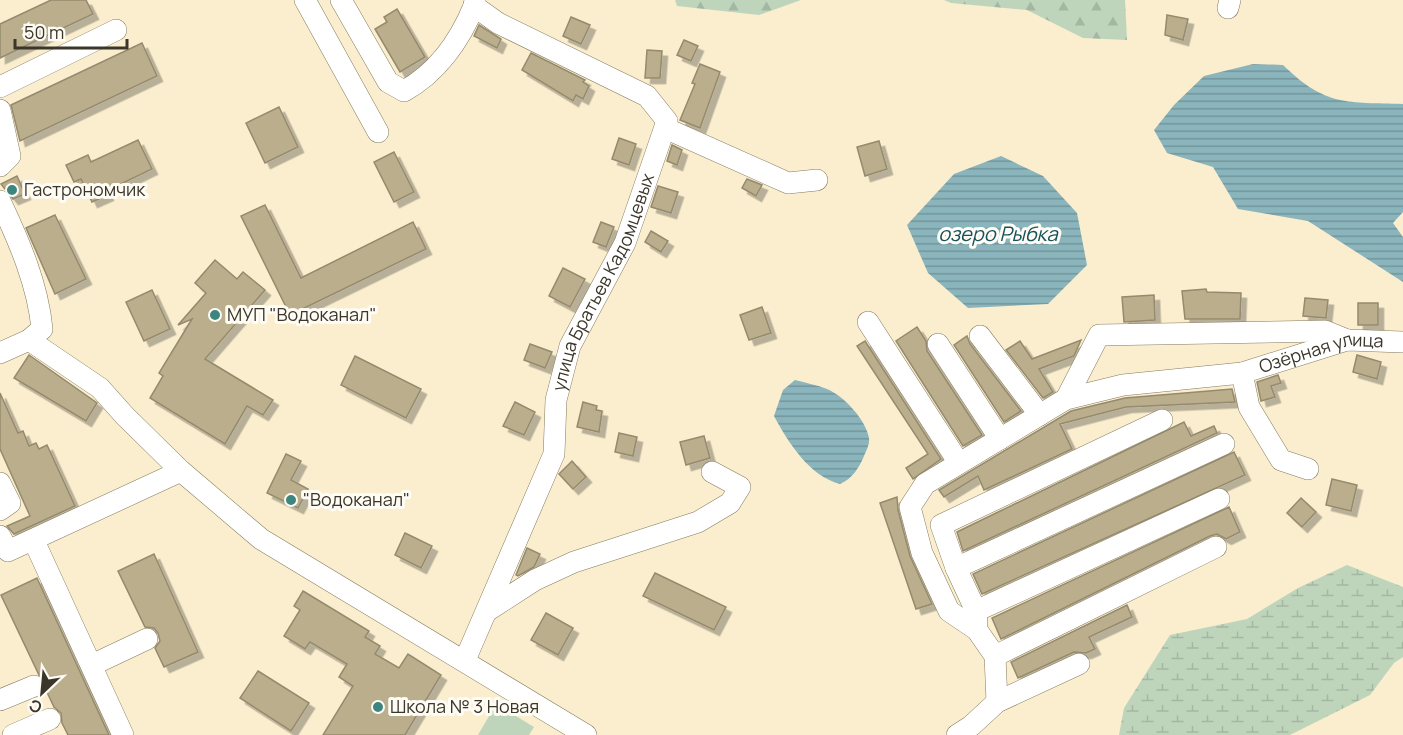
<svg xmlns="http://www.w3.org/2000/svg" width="1403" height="735" font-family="Manrope,sans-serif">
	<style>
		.forest { fill: url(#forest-firs) }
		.wetland { fill: url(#wetland-marsh) }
		.garden { fill: #bed5bc }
		.water { fill: url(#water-rules) }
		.building { fill: #baae8d; stroke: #958a6d; stroke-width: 1.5; filter: url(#shadow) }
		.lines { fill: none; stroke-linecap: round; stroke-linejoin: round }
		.minor-casing { stroke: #857b5e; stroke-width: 22 }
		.minor { stroke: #fff; stroke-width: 21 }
		.poi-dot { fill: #3d857f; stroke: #fefcf5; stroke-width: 2 }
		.labels { text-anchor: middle; stroke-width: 6; stroke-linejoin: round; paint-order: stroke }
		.poi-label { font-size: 18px; fill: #3b362a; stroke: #fefcf5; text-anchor: start }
		.street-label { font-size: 18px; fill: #3b362a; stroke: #fefcf5 }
		.water-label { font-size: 20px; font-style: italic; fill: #16525c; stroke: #fefcf5 }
	</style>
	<defs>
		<pattern id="forest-firs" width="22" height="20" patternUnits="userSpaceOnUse" patternTransform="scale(1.5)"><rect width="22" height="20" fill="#bed5bc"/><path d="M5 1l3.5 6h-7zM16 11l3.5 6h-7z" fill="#a4b7a2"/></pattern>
		<pattern id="wetland-marsh" width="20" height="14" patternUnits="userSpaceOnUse" patternTransform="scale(1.5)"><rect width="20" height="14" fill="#bed5bc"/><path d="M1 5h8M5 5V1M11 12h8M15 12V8" fill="none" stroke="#a4b7a2"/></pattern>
		<pattern id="water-rules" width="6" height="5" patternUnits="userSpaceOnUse" patternTransform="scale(1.5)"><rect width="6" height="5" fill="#8bb5bd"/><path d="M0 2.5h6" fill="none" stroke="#73949a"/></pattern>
		<filter id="shadow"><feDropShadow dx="5.5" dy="5.5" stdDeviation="0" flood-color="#0004"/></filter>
	</defs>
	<rect width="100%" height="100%" fill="#faeece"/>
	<g class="forest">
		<polygon points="675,0 801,0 759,15 677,6"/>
		<polygon points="944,0 1125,0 1127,40 1083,38 1027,10 951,3"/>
	</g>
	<polygon class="wetland" points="1347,565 1403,587 1403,657 1394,663 1370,695 1290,735 1119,735 1124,708 1170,635 1247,619 1298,588"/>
	<polygon class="garden" points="496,704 534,727 529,735 478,735"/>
	<g class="water">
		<path d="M1253 64 1283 65C1326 107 1347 102 1403 104V212L1393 223 1403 237V282L1308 221 1238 209 1213 167 1167 153 1154 130 1174 105 1204 76Z"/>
		<polygon points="1001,156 1043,176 1077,213 1087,265 1048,304 968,308 928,273 907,225 954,174"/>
		<path d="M795 380C806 383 817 385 827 389 844 396 866 420 869 438 870 444 866 451 864 456 859 468 852 479 840 484 809 476 788 442 774 416L783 390Z"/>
	</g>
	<g class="building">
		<polygon points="51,0 86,0 93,14 0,58 0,24"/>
		<polygon points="397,9 425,57 400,72 375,29 387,22 384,17"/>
		<polygon points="1167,15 1188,19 1183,40 1165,35"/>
		<polygon points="571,17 590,25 581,44 563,36"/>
		<polygon points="479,25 501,39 497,48 474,36"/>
		<polygon points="684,40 698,46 691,61 677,55"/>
		<polygon points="142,43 157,76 20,141 11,105"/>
		<polygon points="647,50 662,51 660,78 645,78"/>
		<polygon points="531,53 585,80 583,82 589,86 583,99 576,95 573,101 522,70"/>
		<polygon points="700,64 720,72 700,128 680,120 695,84 692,83"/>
		<polygon points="279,107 298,147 265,163 246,123"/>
		<polygon points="619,138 636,144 629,165 612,159"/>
		<polygon points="138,140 152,169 106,191 108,195 92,202 81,179 74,182 66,165 88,155 91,162"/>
		<polygon points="879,141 887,169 865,176 857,147"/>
		<polygon points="672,145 682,150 677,165 667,161"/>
		<polygon points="394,152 414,192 394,202 374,162"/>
		<polygon points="17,176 25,194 13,199 1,184"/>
		<polygon points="747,179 762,185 756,196 742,188"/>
		<polygon points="658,186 678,192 671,213 651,207"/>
		<polygon points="265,205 301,278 413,222 426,249 290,315 241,216"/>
		<polygon points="55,215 86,279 55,294 26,228"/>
		<polygon points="601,222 614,227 606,247 593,242"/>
		<polygon points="651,231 668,241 661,252 645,242"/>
		<polygon points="215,260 237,279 243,272 265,290 205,359 273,400 263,415 247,406 225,444 150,398 163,376 159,373 192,319 178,325 206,293 195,283"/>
		<polygon points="563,268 585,279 570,307 549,296"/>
		<polygon points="1206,289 1207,292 1241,293 1240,319 1185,319 1182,291"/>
		<polygon points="152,290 170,329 144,341 126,302"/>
		<polygon points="1154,295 1155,320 1124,322 1122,297"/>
		<polygon points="1305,298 1328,300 1326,318 1303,316"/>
		<rect x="1358" y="303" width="20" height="22"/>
		<polygon points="762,307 771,333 749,340 740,315"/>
		<polygon points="917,327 926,341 927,351 982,435 963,446 896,341"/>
		<polygon points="967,336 970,344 1021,411 1004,422 954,345"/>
		<polygon points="1081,340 1074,356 1039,369 1053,392 1043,398 1006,350 1020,341 1032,359"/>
		<polygon points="865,341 941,459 913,479 906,468 928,454 857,346"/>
		<polygon points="530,344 552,352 545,368 524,360"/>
		<polygon points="29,355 97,403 86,421 14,378"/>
		<polygon points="1357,355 1381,362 1377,379 1353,372"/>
		<polygon points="355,356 421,389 406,418 341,385"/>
		<polygon points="1278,375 1281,383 1271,386 1275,397 1261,401 1257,382"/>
		<polygon points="1232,389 1235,402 1126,407 1060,424 1072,449 984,490 978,476 944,497 939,490 1071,411 1125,398"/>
		<polygon points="0,393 18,433 23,431 29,446 36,443 39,449 47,445 75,506 14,534 7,526 30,516 0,449"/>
		<polygon points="515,402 535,412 524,435 503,426"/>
		<polygon points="583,402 597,406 596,410 602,411 599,432 577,427"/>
		<polygon points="1184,422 1191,436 1214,426 1217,433 963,551 957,532"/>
		<polygon points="619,433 637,437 633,456 615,452"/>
		<polygon points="704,436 710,458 686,465 680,442"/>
		<polygon points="1234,452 1245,475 982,594 973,574"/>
		<polygon points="286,454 301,461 291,480 308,489 298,508 267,493"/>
		<polygon points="572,461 586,477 573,489 559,474"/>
		<polygon points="1332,479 1357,485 1351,511 1326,505"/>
		<polygon points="897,497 898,510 910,556 932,604 916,609 880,503"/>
		<polygon points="1301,498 1316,512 1302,527 1287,513"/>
		<polygon points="1229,507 1240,532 1226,539 1217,534 1210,536 1001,639 992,618"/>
		<polygon points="405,533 432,546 421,568 395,555"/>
		<polygon points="527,548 540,554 534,567 518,576 516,575"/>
		<polygon points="154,554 198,652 164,667 155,648 160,641 158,633 154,628 145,627 118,571"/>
		<polygon points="655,573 726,607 714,630 643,596"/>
		<polygon points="37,578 109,735 68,735 62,723 61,713 54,707 46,690 45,681 39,675 1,595"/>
		<polygon points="303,591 369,631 365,637 380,646 375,654 399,668 408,654 441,675 405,735 323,735 353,686 339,677 347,664 310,642 305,649 284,636 300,610 294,606"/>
		<polygon points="1127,605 1132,617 1089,637 1095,649 1086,653 1074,652 1018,678 1011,662"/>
		<polygon points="546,613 573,628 558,655 531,640"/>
		<polygon points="258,671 309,703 291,731 240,698"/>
	</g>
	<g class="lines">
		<g class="minor-casing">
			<g id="minor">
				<polyline points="305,0 378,132"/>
				<path d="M341 0 388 82 404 91C437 73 460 40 474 6"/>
				<polyline points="1228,8 1230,0"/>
				<polyline points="0,87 116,30"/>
				<polyline points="0,110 10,156 0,166"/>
				<polyline points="665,128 788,183 817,180"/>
				<path d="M0 201C19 241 38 285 42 329L29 340 0 353"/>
				<polyline points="868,322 959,463"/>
				<polyline points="980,336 1040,415"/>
				<polyline points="29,340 100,388 125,416 181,471 261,539 586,735"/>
				<polyline points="938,344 1000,439"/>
				<polyline points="1242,373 1249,407 1281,460 1308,469"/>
				<polyline points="1066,399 1099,335 1325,331 1347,340"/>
				<polyline points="0,483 10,503 0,510"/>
				<polyline points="0,536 8,551 181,471"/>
				<polyline points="34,541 123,735"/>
				<polyline points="956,568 1224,444"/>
				<polyline points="487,611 535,580 574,562 698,522 730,503 740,487 712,472"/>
				<polyline points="976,611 956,568 941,525 1162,420"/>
				<polyline points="977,624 976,611 1219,499"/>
				<polyline points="995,656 1216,547"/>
				<path id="s1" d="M465 660 554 454 556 400 570 346 625 243 667 121 647 96 498 23 474 6 475 0"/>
				<polyline points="92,665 147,639"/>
				<polyline points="0,700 34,686"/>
				<path id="s2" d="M997 702 995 656 977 630 949 611 922 553 910 507 925 484 1066 399 1123 385 1242 373 1347 340 1403 342"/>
				<polyline points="13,735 50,719"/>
				<polyline points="957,735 971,726 997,702 1079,664"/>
			</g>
		</g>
		<use href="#minor" class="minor"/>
	</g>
	<g class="poi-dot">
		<circle cx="12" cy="190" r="6"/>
		<circle cx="215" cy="315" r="6"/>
		<circle cx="291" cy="500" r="6"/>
		<circle cx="378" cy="707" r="6"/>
	</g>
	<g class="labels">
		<g class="poi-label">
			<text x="24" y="196">Гастрономчик</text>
			<text x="227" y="321">МУП "Водоканал"</text>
			<text x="303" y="506">"Водоканал"</text>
			<text x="390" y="713">Школа № 3 Новая</text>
		</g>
		<g class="street-label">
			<text dy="6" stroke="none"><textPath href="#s1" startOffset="406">улица Братьев Кадомцевых</textPath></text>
			<text dy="6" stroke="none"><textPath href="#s2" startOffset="676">Озёрная улица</textPath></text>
		</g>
		<g class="water-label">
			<text x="998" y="241">озеро Рыбка</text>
		</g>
	</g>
	<g transform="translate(42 693) rotate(206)" stroke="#fefcf5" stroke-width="4.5" paint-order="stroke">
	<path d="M0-4.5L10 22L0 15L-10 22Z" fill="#3b362a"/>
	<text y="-9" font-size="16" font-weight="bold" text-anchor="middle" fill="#3b362a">С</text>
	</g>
	<path d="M15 39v9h112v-9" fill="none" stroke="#3b362a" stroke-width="3"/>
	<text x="24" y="39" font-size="18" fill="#3b362a" stroke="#fefcf5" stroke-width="4.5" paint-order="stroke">50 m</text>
</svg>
